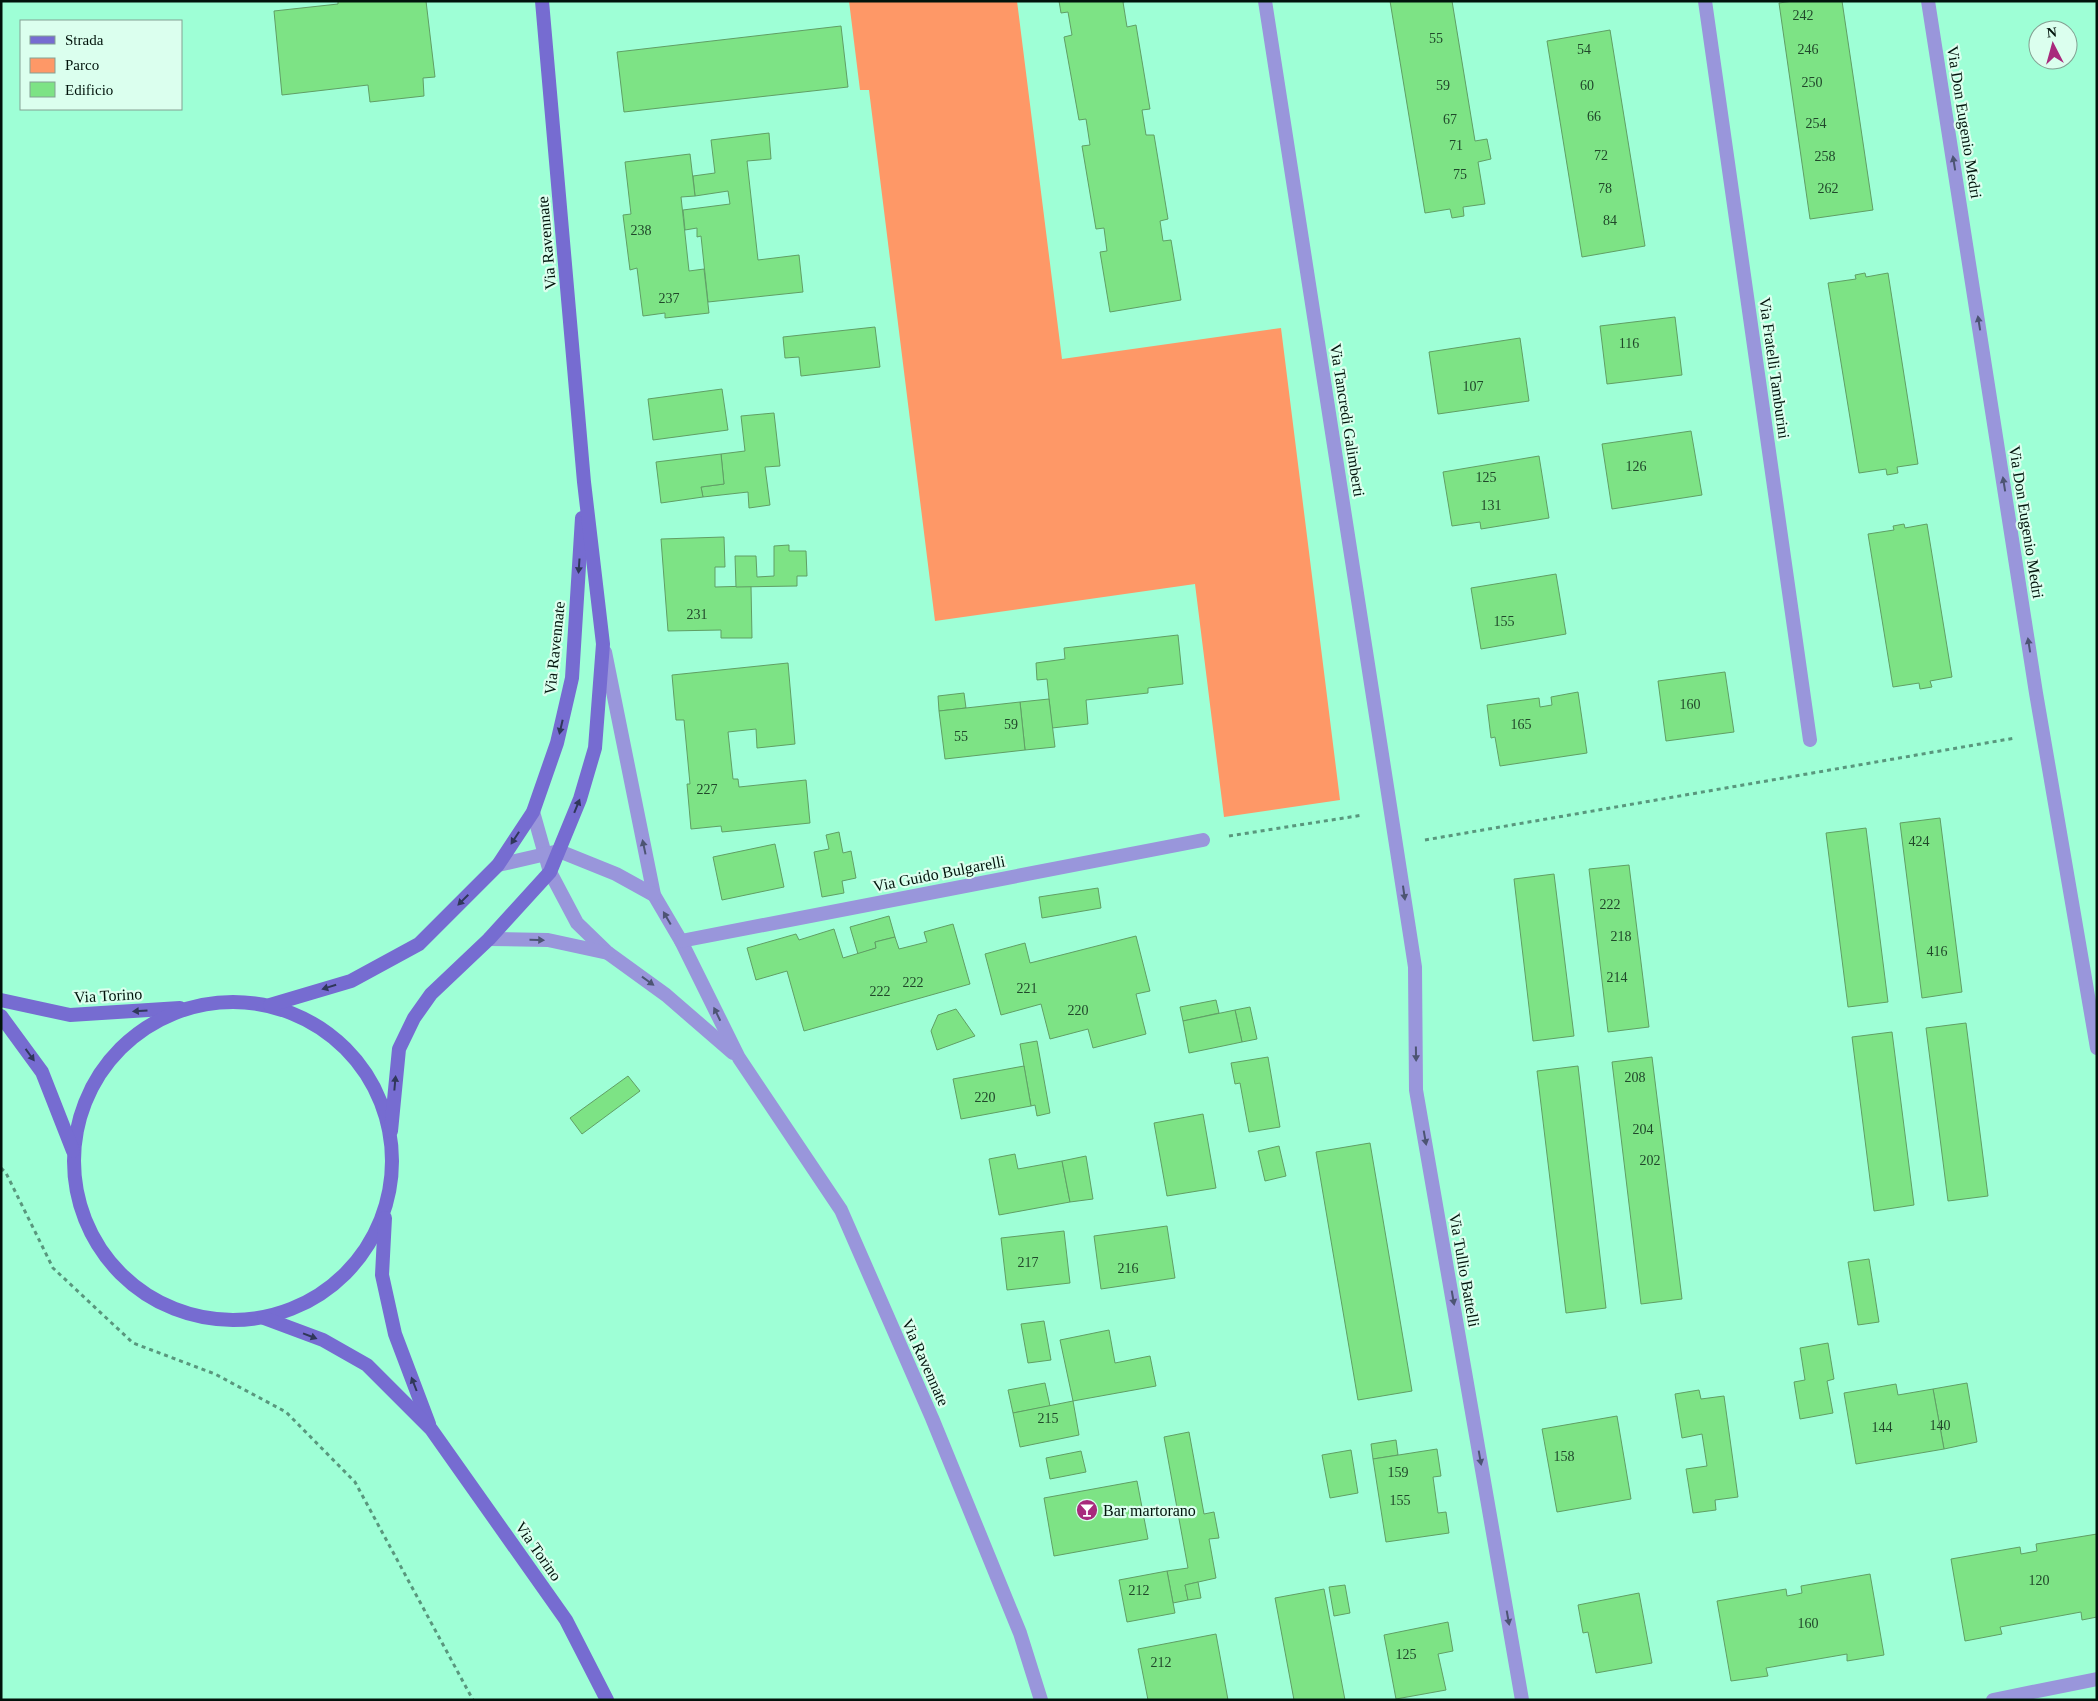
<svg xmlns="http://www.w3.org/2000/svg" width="2098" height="1701" font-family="Georgia,serif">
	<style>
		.green { fill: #fe9867 }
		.building { fill: #7de385; stroke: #609f65 }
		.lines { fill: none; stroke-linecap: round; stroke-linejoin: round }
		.path { stroke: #59977d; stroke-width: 3; stroke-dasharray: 4 4; stroke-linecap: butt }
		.minor { stroke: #9996db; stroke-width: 14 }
		.secondary { stroke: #766cd1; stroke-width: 14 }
		.oneway { fill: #4d5473 }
		.oneway2 { fill: #30375a }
		.labels { text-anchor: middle; stroke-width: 4.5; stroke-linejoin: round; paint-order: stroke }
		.number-label { font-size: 14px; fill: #20472a }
		.street-label { font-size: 16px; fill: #01130b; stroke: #dbffee }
		.poi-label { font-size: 16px; fill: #01130b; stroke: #dbffee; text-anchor: start }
	</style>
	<rect width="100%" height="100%" fill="#9effd6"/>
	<polygon class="green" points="849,1 1017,1 1062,359 1281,328 1340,800 1224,817 1195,584 935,621 869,90 860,90"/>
	<g class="building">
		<polygon points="338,1 426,1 435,77 423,78 424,96 370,102 368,85 282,95 274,11 338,4"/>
		<polygon points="1059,1 1128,1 1123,2 1127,27 1136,25 1150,109 1142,110 1146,135 1154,135 1168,219 1160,221 1163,241 1171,240 1181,300 1110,312 1100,252 1107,251 1104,228 1096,229 1082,146 1090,145 1086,119 1079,120 1064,37 1072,35 1068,12 1061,13"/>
		<polygon points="1390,1 1452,1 1475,141 1487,139 1491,159 1478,162 1485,204 1463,207 1464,216 1452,218 1450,209 1425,213"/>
		<polygon points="1793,1 1842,1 1873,210 1810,219 1779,3"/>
		<polygon points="841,26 848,87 624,112 617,52"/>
		<polygon points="1610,30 1645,246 1582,257 1547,41"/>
		<polygon points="769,133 771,159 747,161 758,260 799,255 803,292 708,302 701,236 697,237 697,228 685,230 683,210 730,204 728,191 695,196 693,176 715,173 711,140"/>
		<polygon points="690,154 695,196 681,197 689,271 704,269 709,313 665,318 665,313 643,316 637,268 630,270 623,215 631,214 625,162"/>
		<polygon points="1865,273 1866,277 1888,273 1918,464 1897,467 1898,473 1887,475 1886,469 1859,473 1828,283 1856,279 1855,275"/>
		<polygon points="1675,317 1682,375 1607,384 1600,326"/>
		<polygon points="875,327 880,367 801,376 799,357 785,358 783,337"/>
		<polygon points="1520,338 1529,401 1438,414 1429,352"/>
		<polygon points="722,389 728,430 653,440 648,399"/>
		<polygon points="774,413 780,466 765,467 770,505 749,508 748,492 703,497 701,487 724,484 721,454 745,451 741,416"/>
		<polygon points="1691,431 1702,495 1612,509 1602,444"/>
		<polygon points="721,454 724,484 701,487 703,497 661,503 656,462"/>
		<polygon points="1539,456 1549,518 1481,529 1480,522 1452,526 1443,472"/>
		<polygon points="1904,524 1905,528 1927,524 1952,677 1930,681 1932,687 1920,689 1919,683 1893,687 1868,534 1894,530 1893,526"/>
		<polygon points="724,537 725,567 715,567 715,587 751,586 752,638 721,638 721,630 668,631 661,539"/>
		<polygon points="789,545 789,551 806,551 807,576 797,576 797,586 736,587 735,556 756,556 757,577 774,576 774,546"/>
		<polygon points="1556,574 1566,634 1481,649 1471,588"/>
		<polygon points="1178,635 1183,684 1148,688 1148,693 1086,700 1088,724 1052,728 1047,679 1037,680 1036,663 1065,659 1064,648"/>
		<polygon points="788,663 795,744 757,748 756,729 728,732 733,779 738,779 739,787 806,780 810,823 722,832 721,826 691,829 687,784 690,784 684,720 676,720 672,675"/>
		<polygon points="1725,672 1734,732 1666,741 1658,681"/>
		<polygon points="1578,692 1587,753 1500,766 1495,737 1491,738 1487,705 1539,698 1540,707 1552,705 1551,697"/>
		<polygon points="964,693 966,708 939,711 938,696"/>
		<polygon points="1049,699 1055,747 1025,750 1020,702"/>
		<polygon points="1020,702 1025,750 945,759 939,711"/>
		<polygon points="1940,818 1962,992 1922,998 1900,823"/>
		<polygon points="1866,828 1888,1002 1848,1007 1826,833"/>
		<polygon points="839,832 843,853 851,851 856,878 842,881 844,893 822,897 814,852 829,849 826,835"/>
		<polygon points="775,844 784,887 722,900 713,857"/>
		<polygon points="1629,865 1649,1027 1608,1032 1589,869"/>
		<polygon points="1554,874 1574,1036 1533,1041 1514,879"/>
		<polygon points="1098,888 1101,908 1042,918 1039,897"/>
		<polygon points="889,916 895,937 875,942 876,948 858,954 850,927"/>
		<polygon points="953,924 970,984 804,1031 787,971 756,980 747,948 796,934 799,940 834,929 843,958 876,948 875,942 895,937 899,949 927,942 924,932"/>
		<polygon points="1136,936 1150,991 1136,994 1146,1034 1093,1048 1088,1029 1050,1039 1041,1004 1001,1015 985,954 1025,943 1030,963"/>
		<polygon points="1216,1000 1219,1013 1183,1021 1180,1007"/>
		<polygon points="1250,1007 1257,1039 1242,1042 1235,1010"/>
		<polygon points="956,1009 975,1036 937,1050 931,1031 938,1015"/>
		<polygon points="1235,1010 1242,1042 1189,1053 1183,1021"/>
		<polygon points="1966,1023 1988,1196 1948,1201 1926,1028"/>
		<polygon points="1892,1032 1914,1205 1874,1211 1852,1037"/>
		<polygon points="1037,1041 1050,1113 1037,1116 1035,1105 1031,1106 1020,1044"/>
		<polygon points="1268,1057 1280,1127 1249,1132 1240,1083 1235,1084 1231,1063"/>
		<polygon points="1652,1057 1682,1299 1641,1304 1612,1062"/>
		<polygon points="1024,1066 1031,1106 961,1119 953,1079"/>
		<polygon points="1578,1066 1606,1308 1566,1313 1537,1071"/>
		<polygon points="628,1076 640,1091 582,1134 570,1118"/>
		<polygon points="1203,1114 1216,1188 1167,1196 1154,1123"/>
		<polygon points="1370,1143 1412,1391 1358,1400 1316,1152"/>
		<polygon points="1279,1146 1286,1176 1265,1181 1258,1151"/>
		<polygon points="1015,1154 1018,1169 1062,1161 1070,1202 999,1215 989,1159"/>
		<polygon points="1086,1156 1093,1199 1070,1202 1062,1161"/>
		<polygon points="1167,1226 1175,1278 1101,1289 1094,1236"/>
		<polygon points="1064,1231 1070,1283 1007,1290 1001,1238"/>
		<polygon points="1869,1259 1879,1322 1858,1325 1848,1262"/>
		<polygon points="1044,1321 1051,1360 1028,1363 1021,1324"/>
		<polygon points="1109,1330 1115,1363 1150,1356 1156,1386 1073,1401 1060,1340"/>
		<polygon points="1828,1343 1834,1379 1827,1381 1833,1413 1800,1419 1794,1382 1805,1380 1800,1348"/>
		<polygon points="1045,1383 1050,1406 1013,1413 1008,1390"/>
		<polygon points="1967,1383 1977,1442 1944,1449 1933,1389"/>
		<polygon points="1896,1384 1898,1395 1933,1389 1944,1449 1856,1464 1844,1393"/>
		<polygon points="1699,1390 1701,1399 1724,1396 1738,1497 1715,1500 1716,1510 1693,1513 1686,1469 1707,1466 1702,1434 1682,1438 1675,1394"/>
		<polygon points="1073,1401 1079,1435 1020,1447 1013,1413"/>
		<polygon points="1617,1416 1631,1499 1557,1512 1542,1429"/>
		<polygon points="1189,1432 1204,1514 1214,1512 1219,1538 1209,1539 1216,1578 1185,1585 1188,1600 1173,1603 1167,1571 1188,1568 1164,1437"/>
		<polygon points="1396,1440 1398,1455 1373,1459 1371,1444"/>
		<polygon points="1437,1449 1441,1476 1433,1477 1438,1513 1446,1512 1449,1533 1386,1542 1373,1459"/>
		<polygon points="1351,1450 1358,1493 1330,1498 1322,1455"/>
		<polygon points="1081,1451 1086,1472 1050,1479 1046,1458"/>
		<polygon points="1137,1481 1148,1539 1054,1556 1044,1498"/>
		<polygon points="2097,1534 2097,1617 2082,1620 2081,1612 2000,1627 2002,1634 1965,1641 1951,1559 2020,1547 2021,1554 2037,1551 2036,1544"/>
		<polygon points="1167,1571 1175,1613 1127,1622 1119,1580"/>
		<polygon points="1870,1574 1884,1655 1847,1661 1847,1654 1766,1668 1768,1676 1731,1681 1717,1601 1786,1589 1787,1596 1802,1593 1801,1586"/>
		<polygon points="1198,1582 1201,1598 1188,1600 1185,1585"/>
		<polygon points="1345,1585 1350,1613 1334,1616 1329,1587"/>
		<polygon points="1324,1589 1345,1700 1294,1700 1275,1598"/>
		<polygon points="1639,1593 1652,1663 1596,1673 1588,1632 1583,1633 1578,1605"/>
		<polygon points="1448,1622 1453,1651 1438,1654 1446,1690 1396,1699 1384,1635"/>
		<polygon points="1216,1634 1228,1700 1148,1700 1138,1649"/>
	</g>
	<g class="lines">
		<g class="path">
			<polyline points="1229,836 1363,815"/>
			<polyline points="1425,840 2015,738"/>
			<polyline points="1,1168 6,1173 53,1268 133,1343 215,1374 286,1412 355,1482 473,1700"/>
		</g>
		<g class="minor">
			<polyline points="1265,1 1415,967 1416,1090 1522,1700"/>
			<polyline points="1705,1 1810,740"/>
			<polyline points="1928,1 2036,693 2097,1048"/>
			<polyline points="605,652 654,895 681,941 739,1058 841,1210 932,1418 1020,1633 1041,1700"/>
			<polyline points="533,812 550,872 577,923 608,953 666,995 733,1053"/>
			<polyline points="498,865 559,851 616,874 654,895"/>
			<polyline points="489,939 548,940 608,953"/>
			<polyline points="681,941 1203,840"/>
			<polyline points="1993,1700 2097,1679"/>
		</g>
		<g class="secondary">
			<polyline points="1,1000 70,1015 180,1008"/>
			<circle cx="233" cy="1161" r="159"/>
			<polyline points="270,1005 351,981 419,944 498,865 533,812 557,743 572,678 582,518"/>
			<polyline points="1,1016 42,1072 73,1151"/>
			<polyline points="391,1131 399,1049 414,1018 431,994 489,939 550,872 580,799 595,748 603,644 584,482 542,1"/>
			<polyline points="385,1218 382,1275 395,1334 429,1424"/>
			<polyline points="264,1318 323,1340 367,1365 431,1429 566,1620 607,1700"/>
		</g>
	</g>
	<defs><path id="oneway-solid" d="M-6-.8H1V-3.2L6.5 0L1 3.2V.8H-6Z" transform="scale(1.25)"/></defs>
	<g class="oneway">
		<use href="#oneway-solid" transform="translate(1954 163) rotate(-99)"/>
		<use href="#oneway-solid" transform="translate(1979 323) rotate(-99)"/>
		<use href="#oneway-solid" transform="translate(2004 484) rotate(-99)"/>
		<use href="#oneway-solid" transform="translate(2029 645) rotate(-99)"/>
		<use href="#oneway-solid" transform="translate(644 847) rotate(-102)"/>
		<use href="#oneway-solid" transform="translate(1404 893) rotate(82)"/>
		<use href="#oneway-solid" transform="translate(667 918) rotate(-120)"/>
		<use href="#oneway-solid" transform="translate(537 940) rotate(1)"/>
		<use href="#oneway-solid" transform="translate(648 981) rotate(36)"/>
		<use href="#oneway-solid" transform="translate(717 1014) rotate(-116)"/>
		<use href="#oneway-solid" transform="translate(1416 1054) rotate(89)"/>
		<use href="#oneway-solid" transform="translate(1425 1138) rotate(80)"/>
		<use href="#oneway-solid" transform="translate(1453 1298) rotate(80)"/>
		<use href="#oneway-solid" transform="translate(1480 1458) rotate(80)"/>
		<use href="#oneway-solid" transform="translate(1508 1618) rotate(80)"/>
	</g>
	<g class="oneway2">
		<use href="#oneway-solid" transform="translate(579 566) rotate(94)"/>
		<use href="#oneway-solid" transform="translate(561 727) rotate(103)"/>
		<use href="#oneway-solid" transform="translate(577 806) rotate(-68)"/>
		<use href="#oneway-solid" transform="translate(515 838) rotate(123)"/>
		<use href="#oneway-solid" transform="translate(463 900) rotate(135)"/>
		<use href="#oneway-solid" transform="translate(329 987) rotate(163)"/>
		<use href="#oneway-solid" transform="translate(140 1011) rotate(176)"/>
		<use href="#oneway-solid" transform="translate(30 1055) rotate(54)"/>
		<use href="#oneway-solid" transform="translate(395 1083) rotate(-85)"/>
		<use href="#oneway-solid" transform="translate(310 1336) rotate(21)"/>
		<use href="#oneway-solid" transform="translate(414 1384) rotate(-111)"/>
	</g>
	<defs>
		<g id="bar-disc" transform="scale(1.125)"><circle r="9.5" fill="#a82a7c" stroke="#dbffee"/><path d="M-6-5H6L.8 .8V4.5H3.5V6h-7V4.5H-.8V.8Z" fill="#fff"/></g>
	</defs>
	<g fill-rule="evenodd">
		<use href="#bar-disc" x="1087" y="1510"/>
	</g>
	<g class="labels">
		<g class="number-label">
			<text x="1803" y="20">242</text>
			<text x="1436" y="43">55</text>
			<text x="1584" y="54">54</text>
			<text x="1808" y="54">246</text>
			<text x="1812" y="87">250</text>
			<text x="1443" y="90">59</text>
			<text x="1587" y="90">60</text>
			<text x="1594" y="121">66</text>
			<text x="1450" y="124">67</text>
			<text x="1816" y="128">254</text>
			<text x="1456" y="150">71</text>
			<text x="1601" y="160">72</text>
			<text x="1825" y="161">258</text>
			<text x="1460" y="179">75</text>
			<text x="1605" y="193">78</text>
			<text x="1828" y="193">262</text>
			<text x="1610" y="225">84</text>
			<text x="641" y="235">238</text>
			<text x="669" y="303">237</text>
			<text x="1629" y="348">116</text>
			<text x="1473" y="391">107</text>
			<text x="1636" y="471">126</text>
			<text x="1486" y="482">125</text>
			<text x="1491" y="510">131</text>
			<text x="697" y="619">231</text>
			<text x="1504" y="626">155</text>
			<text x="1690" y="709">160</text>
			<text x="1011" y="729">59</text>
			<text x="1521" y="729">165</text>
			<text x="961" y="741">55</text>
			<text x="707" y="794">227</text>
			<text x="1919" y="846">424</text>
			<text x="1610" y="909">222</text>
			<text x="1621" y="941">218</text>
			<text x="1937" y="956">416</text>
			<text x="1617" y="982">214</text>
			<text x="913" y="987">222</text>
			<text x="1027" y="993">221</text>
			<text x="880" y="996">222</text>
			<text x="1078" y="1015">220</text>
			<text x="1635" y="1082">208</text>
			<text x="985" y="1102">220</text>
			<text x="1643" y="1134">204</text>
			<text x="1650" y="1165">202</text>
			<text x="1028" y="1267">217</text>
			<text x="1128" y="1273">216</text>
			<text x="1048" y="1423">215</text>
			<text x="1940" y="1430">140</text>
			<text x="1882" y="1432">144</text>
			<text x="1564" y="1461">158</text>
			<text x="1398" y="1477">159</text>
			<text x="1400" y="1505">155</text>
			<text x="2039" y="1585">120</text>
			<text x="1139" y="1595">212</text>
			<text x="1808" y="1628">160</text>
			<text x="1406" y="1659">125</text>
			<text x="1161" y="1667">212</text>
		</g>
		<g class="street-label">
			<text transform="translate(1965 122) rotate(81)" y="6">Via Don Eugenio Medri</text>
			<text transform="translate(546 243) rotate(-95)" y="6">Via Ravennate</text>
			<text transform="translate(1775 368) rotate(82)" y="6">Via Fratelli Tamburini</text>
			<text transform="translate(1348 420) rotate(81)" y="6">Via Tancredi Galimberti</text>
			<text transform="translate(2027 522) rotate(81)" y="6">Via Don Eugenio Medri</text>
			<text transform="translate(554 648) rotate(-84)" y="6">Via Ravennate</text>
			<text transform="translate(939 873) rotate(-11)" y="6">Via Guido Bulgarelli</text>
			<text transform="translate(108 995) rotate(-3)" y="6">Via Torino</text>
			<text transform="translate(1465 1270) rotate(80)" y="6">Via Tullio Battelli</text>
			<text transform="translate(926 1362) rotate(66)" y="6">Via Ravennate</text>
			<text transform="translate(539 1551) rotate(55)" y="6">Via Torino</text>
		</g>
		<g class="poi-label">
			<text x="1103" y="1516">Bar martorano</text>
		</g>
	</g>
	<rect width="2098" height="1701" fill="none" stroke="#01130b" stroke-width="5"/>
	<rect x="20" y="20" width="162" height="90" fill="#dbffee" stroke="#84a193"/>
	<rect x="30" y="36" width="25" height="8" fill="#766cd1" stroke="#84a193"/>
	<text x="65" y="45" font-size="15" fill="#01130b">Strada</text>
	<rect x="30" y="58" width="25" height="15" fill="#fe9867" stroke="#84a193"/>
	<text x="65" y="70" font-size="15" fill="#01130b">Parco</text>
	<rect x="30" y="82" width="25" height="15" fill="#7de385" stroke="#84a193"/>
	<text x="65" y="95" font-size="15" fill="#01130b">Edificio</text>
	<g transform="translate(2053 45) rotate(354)"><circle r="24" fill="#dbffee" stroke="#84a193"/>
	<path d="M0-4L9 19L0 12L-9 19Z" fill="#a82a7c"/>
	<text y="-8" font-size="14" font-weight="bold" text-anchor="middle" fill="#01130b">N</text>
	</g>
</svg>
